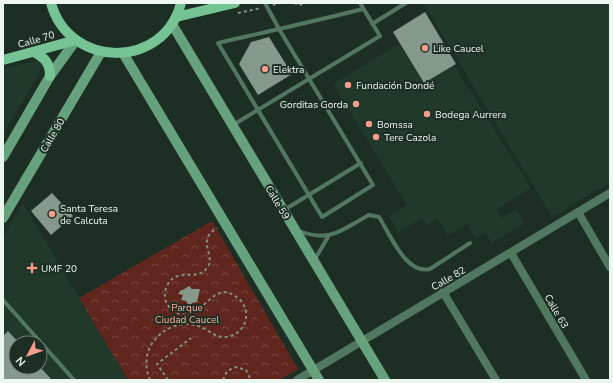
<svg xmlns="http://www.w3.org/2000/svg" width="613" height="383" font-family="'Nunito Sans',sans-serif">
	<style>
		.built { fill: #20392a; fill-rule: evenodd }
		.park { fill: url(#park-crowns) }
		.building { fill: #84998c }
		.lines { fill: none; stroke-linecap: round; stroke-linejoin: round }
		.path { stroke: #829087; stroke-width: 2; stroke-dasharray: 3 3; stroke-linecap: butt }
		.service { stroke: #527760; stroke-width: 4 }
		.minor { stroke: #527760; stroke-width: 8 }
		.secondary { stroke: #67a27e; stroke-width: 10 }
		.primary { stroke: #76c396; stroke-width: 10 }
		.poi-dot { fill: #f49d8d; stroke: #1d2f24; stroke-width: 1.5 }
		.labels { text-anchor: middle; stroke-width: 4; stroke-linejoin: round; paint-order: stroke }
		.street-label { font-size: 10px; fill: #ecf7ef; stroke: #1d2f24 }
		.poi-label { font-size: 10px; fill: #ecf7ef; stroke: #1d2f24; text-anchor: start }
		.park-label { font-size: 10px; fill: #fab0a2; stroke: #1d2f24 }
	</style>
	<defs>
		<pattern id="park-crowns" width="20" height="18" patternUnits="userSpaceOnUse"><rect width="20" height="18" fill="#60261d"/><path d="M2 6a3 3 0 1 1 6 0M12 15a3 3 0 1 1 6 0" fill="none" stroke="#77463e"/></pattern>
	</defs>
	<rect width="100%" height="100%" fill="#1d2f24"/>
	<g class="built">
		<polygon points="423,3 610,3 610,182 552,217"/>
		<polygon points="399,44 424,84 454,65 531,188 496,210 502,218 516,209 525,223 492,243 485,233 476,239 467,224 448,236 437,218 427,225 422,218 399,232 389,216 407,205 333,84"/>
		<polygon points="39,60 44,65 3,134 3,69"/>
		<path d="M23 203 79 298 128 380H3V238ZM16 343H40V367H16Z"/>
	</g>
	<polygon class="park" points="212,221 298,369 280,380 128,380 79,298"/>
	<g class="building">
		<polygon points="425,12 456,64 424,83 393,32"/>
		<polygon points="269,37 292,74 258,95 239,64 251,42"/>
		<polygon points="52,193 73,216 51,235 31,211"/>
		<polygon points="189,286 192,289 200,289 197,302 192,303 190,307 186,301 181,300 183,295 178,294 181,290 183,290"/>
		<polygon points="8,331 19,343 16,343 16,367 40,367 52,380 3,380 3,336"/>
	</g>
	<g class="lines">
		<g class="path">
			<polyline points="294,3 299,5 307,3"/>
			<polyline points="273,5 278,3"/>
			<polyline points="238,13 261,8"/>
			<path d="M150 380C145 369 145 356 151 345 161 329 180 320 198 326 208 329 215 338 226 337 236 336 245 328 246 318 247 311 244 303 239 299 213 276 204 320 181 314 175 313 170 309 167 304 164 298 164 290 168 284 178 267 197 282 207 268 217 256 195 241 217 228"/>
			<polyline points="168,380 157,364 191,338"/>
			<polyline points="223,380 227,371 236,367 246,370 251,380"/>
		</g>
		<g class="service">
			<path d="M265 3 279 29 373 185 322 217 218 43C266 32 315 21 363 9"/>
			<polyline points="372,24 406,3"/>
			<polyline points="233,125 380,36 360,3"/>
			<polyline points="284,210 361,163"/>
			<path d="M299 231C331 243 341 230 369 215L379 217C390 234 406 275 430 269L470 243"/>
			<polyline points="315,259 328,237"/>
			<polyline points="3,300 74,380"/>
		</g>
		<g class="minor">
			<polyline points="578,212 610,267"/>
			<polyline points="511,253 586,380"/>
			<polyline points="443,292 496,380"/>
			<polyline points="297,380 610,193"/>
		</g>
		<g class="secondary">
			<polyline points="172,24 385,380"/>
			<polyline points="123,53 319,380"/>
			<polyline points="3,157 50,76 76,40"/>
			<polyline points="3,218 101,52"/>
		</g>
		<g class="primary">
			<path d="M51 3C69 69 164 70 181 3"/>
			<polyline points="176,17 235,3"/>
			<path d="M34 52C45 58 50 63 50 76"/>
			<polyline points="3,60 76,40"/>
		</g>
	</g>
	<g class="poi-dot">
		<circle cx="425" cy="48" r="4"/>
		<circle cx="265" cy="69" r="4"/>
		<circle cx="348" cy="85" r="4"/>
		<circle cx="356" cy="104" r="4"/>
		<circle cx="427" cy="114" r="4"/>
		<circle cx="369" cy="124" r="4"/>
		<circle cx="376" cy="137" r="4"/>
		<circle cx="52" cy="214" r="4"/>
		<path d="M30 262h4v4h4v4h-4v4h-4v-4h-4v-4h4z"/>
	</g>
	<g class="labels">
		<g class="street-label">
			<text transform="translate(36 39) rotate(-16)" y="4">Calle 70</text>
			<text transform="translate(52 135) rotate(-59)" y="4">Calle 80</text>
			<text transform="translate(278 202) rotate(59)" y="4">Calle 59</text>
			<text transform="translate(448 278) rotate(-30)" y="4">Calle 82</text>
			<text transform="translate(557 311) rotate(60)" y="4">Calle 63</text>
		</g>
		<g class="poi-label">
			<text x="433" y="52">Like Caucel</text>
			<text x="273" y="73">Elektra</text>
			<text x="356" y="89">Fundación Dondé</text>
			<text x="348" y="108" text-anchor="end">Gorditas Gorda</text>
			<text x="435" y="118">Bodega Aurrera</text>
			<text x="377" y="128">Bomssa</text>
			<text x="384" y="141">Tere Cazola</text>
			<text x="60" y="212">Santa Teresa<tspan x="60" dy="12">de Calcuta</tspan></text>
			<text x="41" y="272">UMF 20</text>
		</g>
		<g class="park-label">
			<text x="187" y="311">Parque<tspan x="187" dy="12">Ciudad Caucel</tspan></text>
		</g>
	</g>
	<rect width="613" height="383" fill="none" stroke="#ecf7ef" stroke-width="8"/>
	<g transform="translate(28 355) rotate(229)"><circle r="19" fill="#1d2f24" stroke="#707f75"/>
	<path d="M0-3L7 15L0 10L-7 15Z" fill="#f49d8d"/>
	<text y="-6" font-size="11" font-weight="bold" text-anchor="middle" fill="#ecf7ef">N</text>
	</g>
</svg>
